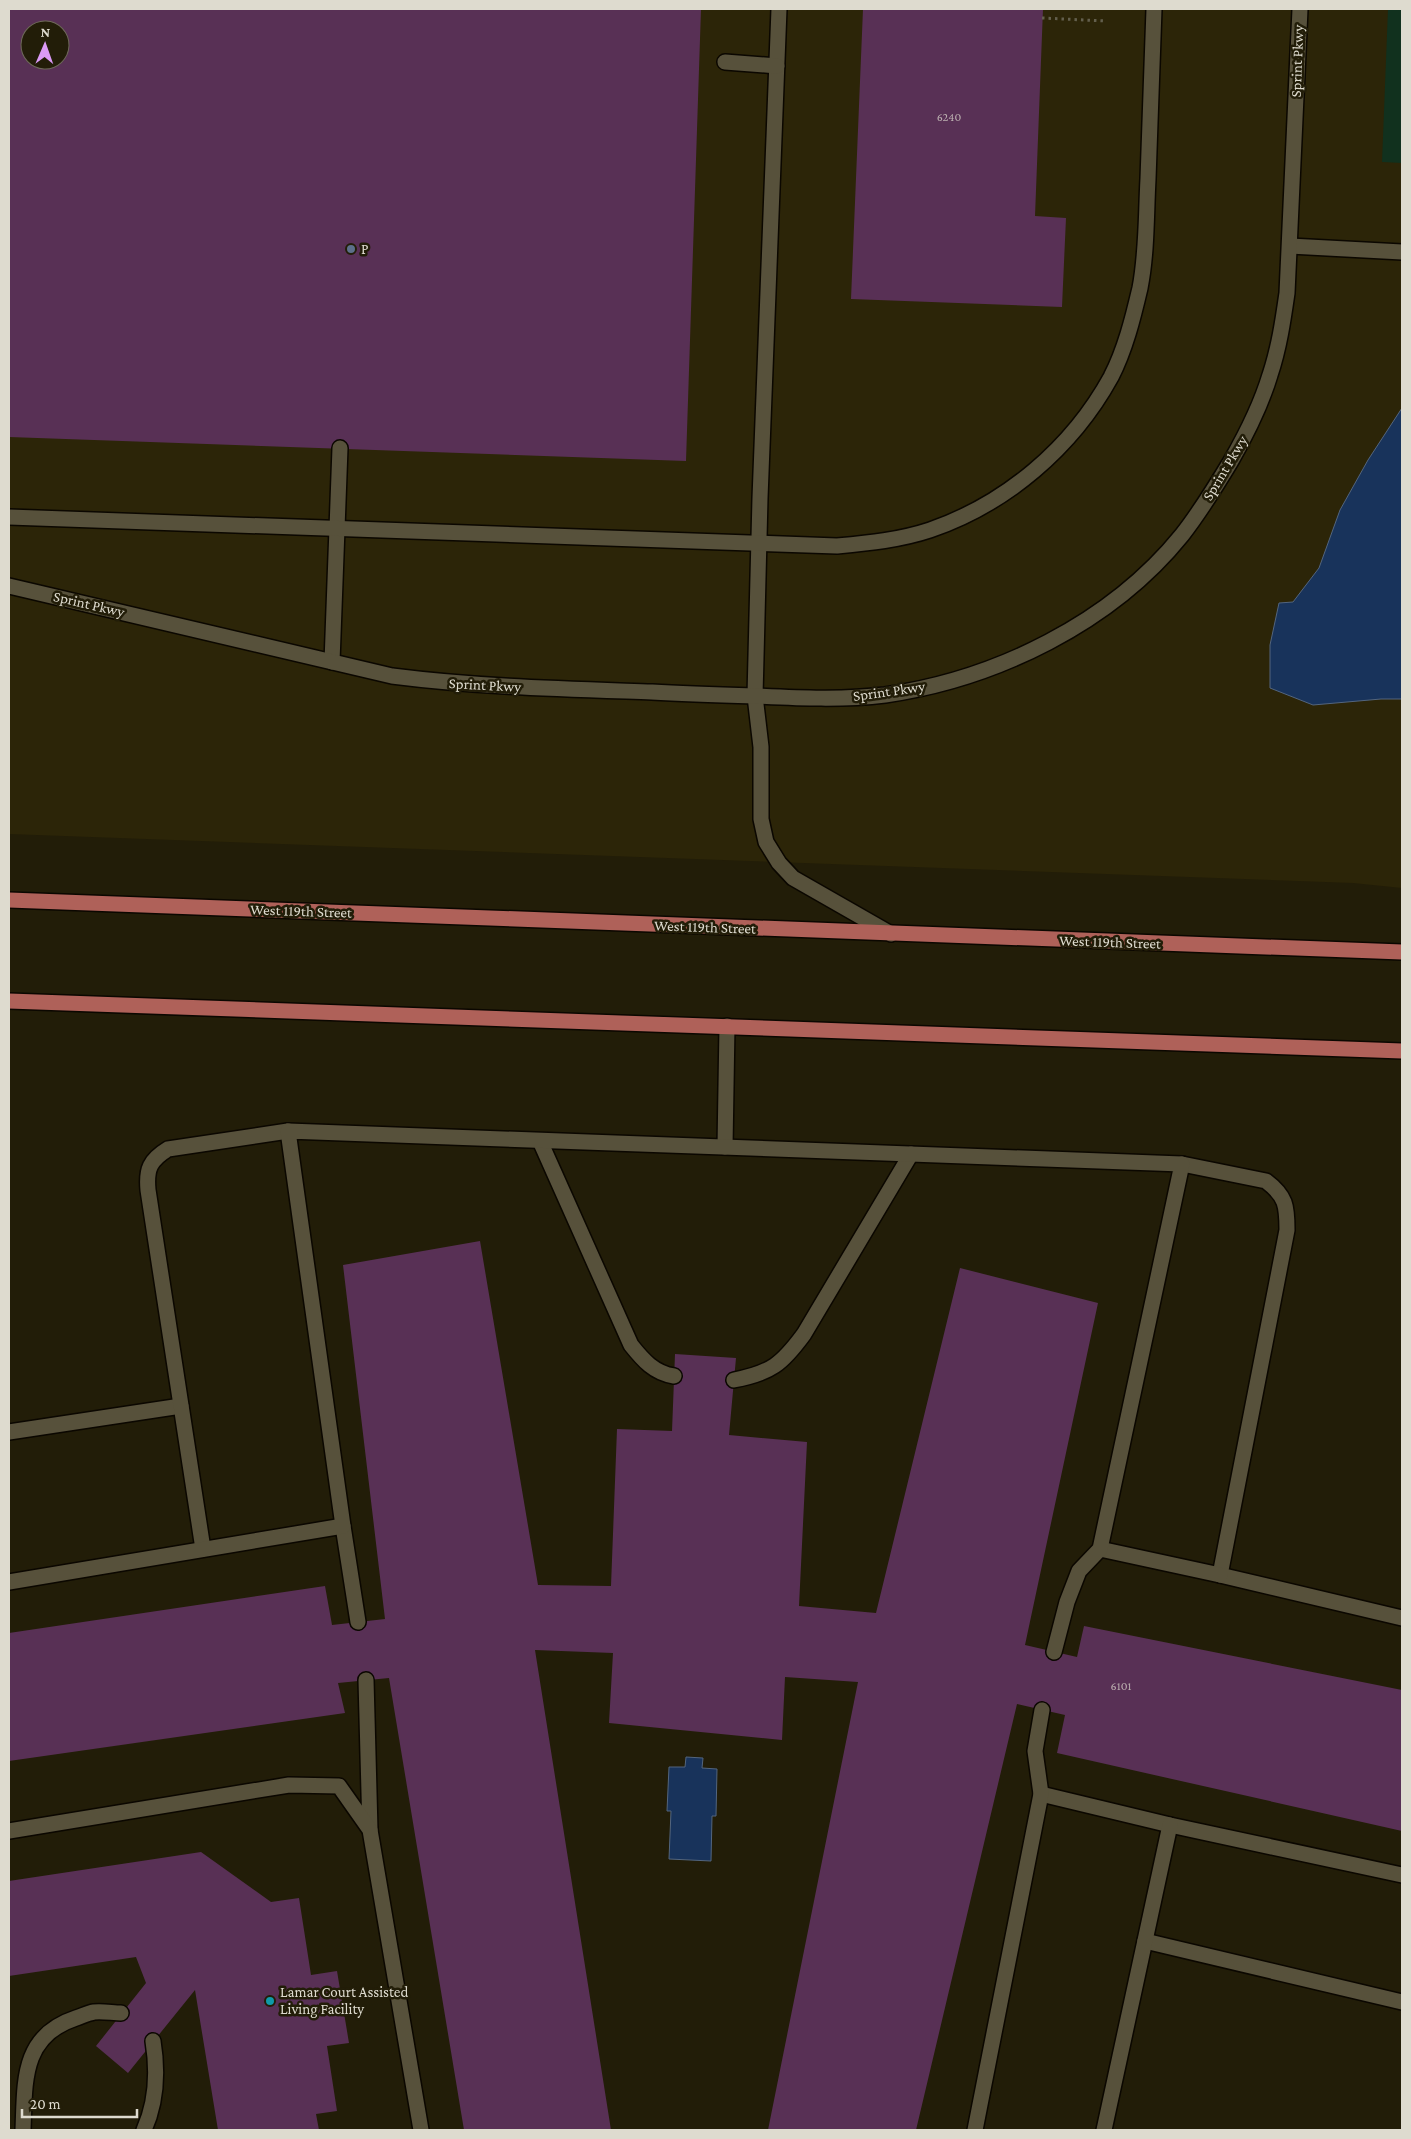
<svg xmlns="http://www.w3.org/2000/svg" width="1411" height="2139" font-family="'Crimson Pro',serif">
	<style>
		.built { fill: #2c2508; fill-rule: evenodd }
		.green { fill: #11311e }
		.water { fill: #18335b; stroke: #53657e }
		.building { fill: #583055; fill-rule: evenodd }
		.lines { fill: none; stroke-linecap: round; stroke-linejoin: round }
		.service-casing { stroke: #0b0700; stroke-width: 18 }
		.minor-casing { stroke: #0b0700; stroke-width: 18 }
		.primary-casing { stroke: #0b0700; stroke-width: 18 }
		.path { stroke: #635f4d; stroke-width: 3; stroke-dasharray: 2.5 4; stroke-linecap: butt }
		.service { stroke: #57513b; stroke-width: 15 }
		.minor { stroke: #57513b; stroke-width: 15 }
		.primary { stroke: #af6159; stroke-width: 15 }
		.service-dot { fill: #5c6f8a; stroke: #221d08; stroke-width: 2 }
		.culture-dot { fill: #0f9aa8; stroke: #221d08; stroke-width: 2 }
		.labels { text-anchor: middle; stroke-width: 5; stroke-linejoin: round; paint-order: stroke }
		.number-label { font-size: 12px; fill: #bcb0b0 }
		.street-label { font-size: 15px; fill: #dedbcf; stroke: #221d08 }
		.poi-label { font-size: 15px; fill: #dedbcf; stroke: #221d08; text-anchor: start }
	</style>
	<rect width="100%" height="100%" fill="#221d08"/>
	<path class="built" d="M9 9H1402V888L1353 883 9 834ZM30 30H60V60H30Z"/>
	<polygon class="green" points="1388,9 1402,9 1402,163 1382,162"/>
	<g class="water">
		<polygon points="1402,408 1402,699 1381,699 1313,705 1270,688 1270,645 1279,603 1293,602 1319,568 1340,510 1368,460"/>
		<polygon points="686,1757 703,1758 702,1768 717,1769 716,1816 712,1816 711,1861 669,1859 671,1811 667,1811 669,1767 685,1767"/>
	</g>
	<g class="building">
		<path d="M9 9H701L686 461 9 437ZM30 30H60V60H30Z"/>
		<polygon points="863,9 1043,9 1035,216 1066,218 1062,307 851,299"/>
		<polygon points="480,1241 538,1585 611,1586 617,1429 672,1431 675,1354 736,1358 729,1435 807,1442 799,1606 876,1613 960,1268 1098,1303 1025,1645 1077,1657 1084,1626 1402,1690 1402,1831 1057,1753 1065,1715 1017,1704 916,2130 768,2130 858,1682 785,1677 782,1740 609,1723 613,1653 535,1650 611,2130 464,2130 389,1678 338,1683 345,1713 9,1761 9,1633 325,1586 332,1625 385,1619 343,1265"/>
		<polygon points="201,1852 271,1902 299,1898 311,1975 337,1971 349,2043 327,2046 337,2111 316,2114 319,2130 218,2130 195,1990 128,2073 96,2046 146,1983 136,1957 9,1976 9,1881"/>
	</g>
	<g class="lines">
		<g class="service-casing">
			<g id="service">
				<polyline points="779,9 760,498 755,696 761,747 761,819 766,842 779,863 793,878 891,934"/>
				<polyline points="725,62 777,66"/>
				<polyline points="1290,246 1402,252"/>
				<polyline points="332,662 340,448"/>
				<path d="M540 1141 631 1345C643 1360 654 1373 674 1376"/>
				<polyline points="725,1147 727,1026"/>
				<path d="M1182 1164 1266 1181C1286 1196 1287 1206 1287 1230L1220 1575 1402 1618"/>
				<path d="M734 1380C771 1373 782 1364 804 1334L911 1154"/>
				<polyline points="9,1432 181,1406"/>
				<polyline points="343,1526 358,1622"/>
				<path d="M203 1549 148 1190C146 1169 150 1160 168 1149L288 1131"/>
				<polyline points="1100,1549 1220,1575"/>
				<polyline points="9,1582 343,1526 288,1131 1182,1164 1100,1549 1079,1571 1067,1602 1054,1652"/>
				<polyline points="366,1680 370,1830"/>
				<polyline points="1041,1794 1170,1825 1402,1875"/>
				<polyline points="9,1831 289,1785 339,1786 370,1830 421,2130"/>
				<polyline points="1145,1941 1402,2002"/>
				<path d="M23 2130C25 2082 21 2036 76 2018 82 2016 88 2013 94 2012 103 2011 113 2013 121 2013"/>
				<path d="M144 2130C157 2101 158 2072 153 2041"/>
				<polyline points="975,2130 1041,1794 1035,1751 1042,1710"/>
				<polyline points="1104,2130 1170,1825"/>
			</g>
		</g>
		<g class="minor-casing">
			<g id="minor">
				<path d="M9 517 837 546C869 543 900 540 930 530 1006 504 1072 448 1111 377 1125 350 1133 318 1140 288 1147 252 1146 215 1148 179 1150 122 1152 65 1154 9"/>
				<path d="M9 586 392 676C478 687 565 689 652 692 687 694 723 695 758 696 800 698 843 700 885 695 996 679 1111 623 1182 535 1200 512 1216 486 1231 461 1247 433 1261 405 1270 375 1279 348 1283 321 1287 293L1300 9"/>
			</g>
		</g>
		<g class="primary-casing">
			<g id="primary">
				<polyline points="9,900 1402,952"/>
				<polyline points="9,1001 1402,1051"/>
			</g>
		</g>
		<polyline class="path" points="1042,18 1106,21"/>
		<use href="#service" class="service"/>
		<use href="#minor" class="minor"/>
		<use href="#primary" class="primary"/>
	</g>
	<circle class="service-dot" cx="351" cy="249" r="5"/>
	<circle class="culture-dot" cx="270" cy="2001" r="5"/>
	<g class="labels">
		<g class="number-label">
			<text x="949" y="121">6240</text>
			<text x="1121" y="1690">6101</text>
		</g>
		<g class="street-label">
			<text transform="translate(1297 61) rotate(-88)" y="5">Sprint Pkwy</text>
			<text transform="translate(1225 468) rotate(-59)" y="5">Sprint Pkwy</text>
			<text transform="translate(89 604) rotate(13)" y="5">Sprint Pkwy</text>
			<text transform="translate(485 685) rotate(3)" y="5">Sprint Pkwy</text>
			<text transform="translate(889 691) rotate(-8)" y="5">Sprint Pkwy</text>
			<text transform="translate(301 911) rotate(2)" y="5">West 119th Street</text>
			<text transform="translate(705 927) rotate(2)" y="5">West 119th Street</text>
			<text transform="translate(1110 942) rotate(2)" y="5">West 119th Street</text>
		</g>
		<g class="poi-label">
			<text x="361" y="254">P</text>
			<text x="280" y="1997">Lamar Court Assisted<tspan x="280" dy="17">Living Facility</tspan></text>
		</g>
	</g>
	<rect width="1411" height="2139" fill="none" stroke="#dedbcf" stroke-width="20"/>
	<g transform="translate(45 45) rotate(2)"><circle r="24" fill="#221d08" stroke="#6d6958"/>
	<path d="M0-4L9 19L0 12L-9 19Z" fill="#db9af6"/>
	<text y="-8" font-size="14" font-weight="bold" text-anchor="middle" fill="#dedbcf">N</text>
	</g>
	<path d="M22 2109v8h115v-8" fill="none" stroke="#dedbcf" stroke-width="2.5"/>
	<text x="30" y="2109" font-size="15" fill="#dedbcf" stroke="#221d08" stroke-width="4" paint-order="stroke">20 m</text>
</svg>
